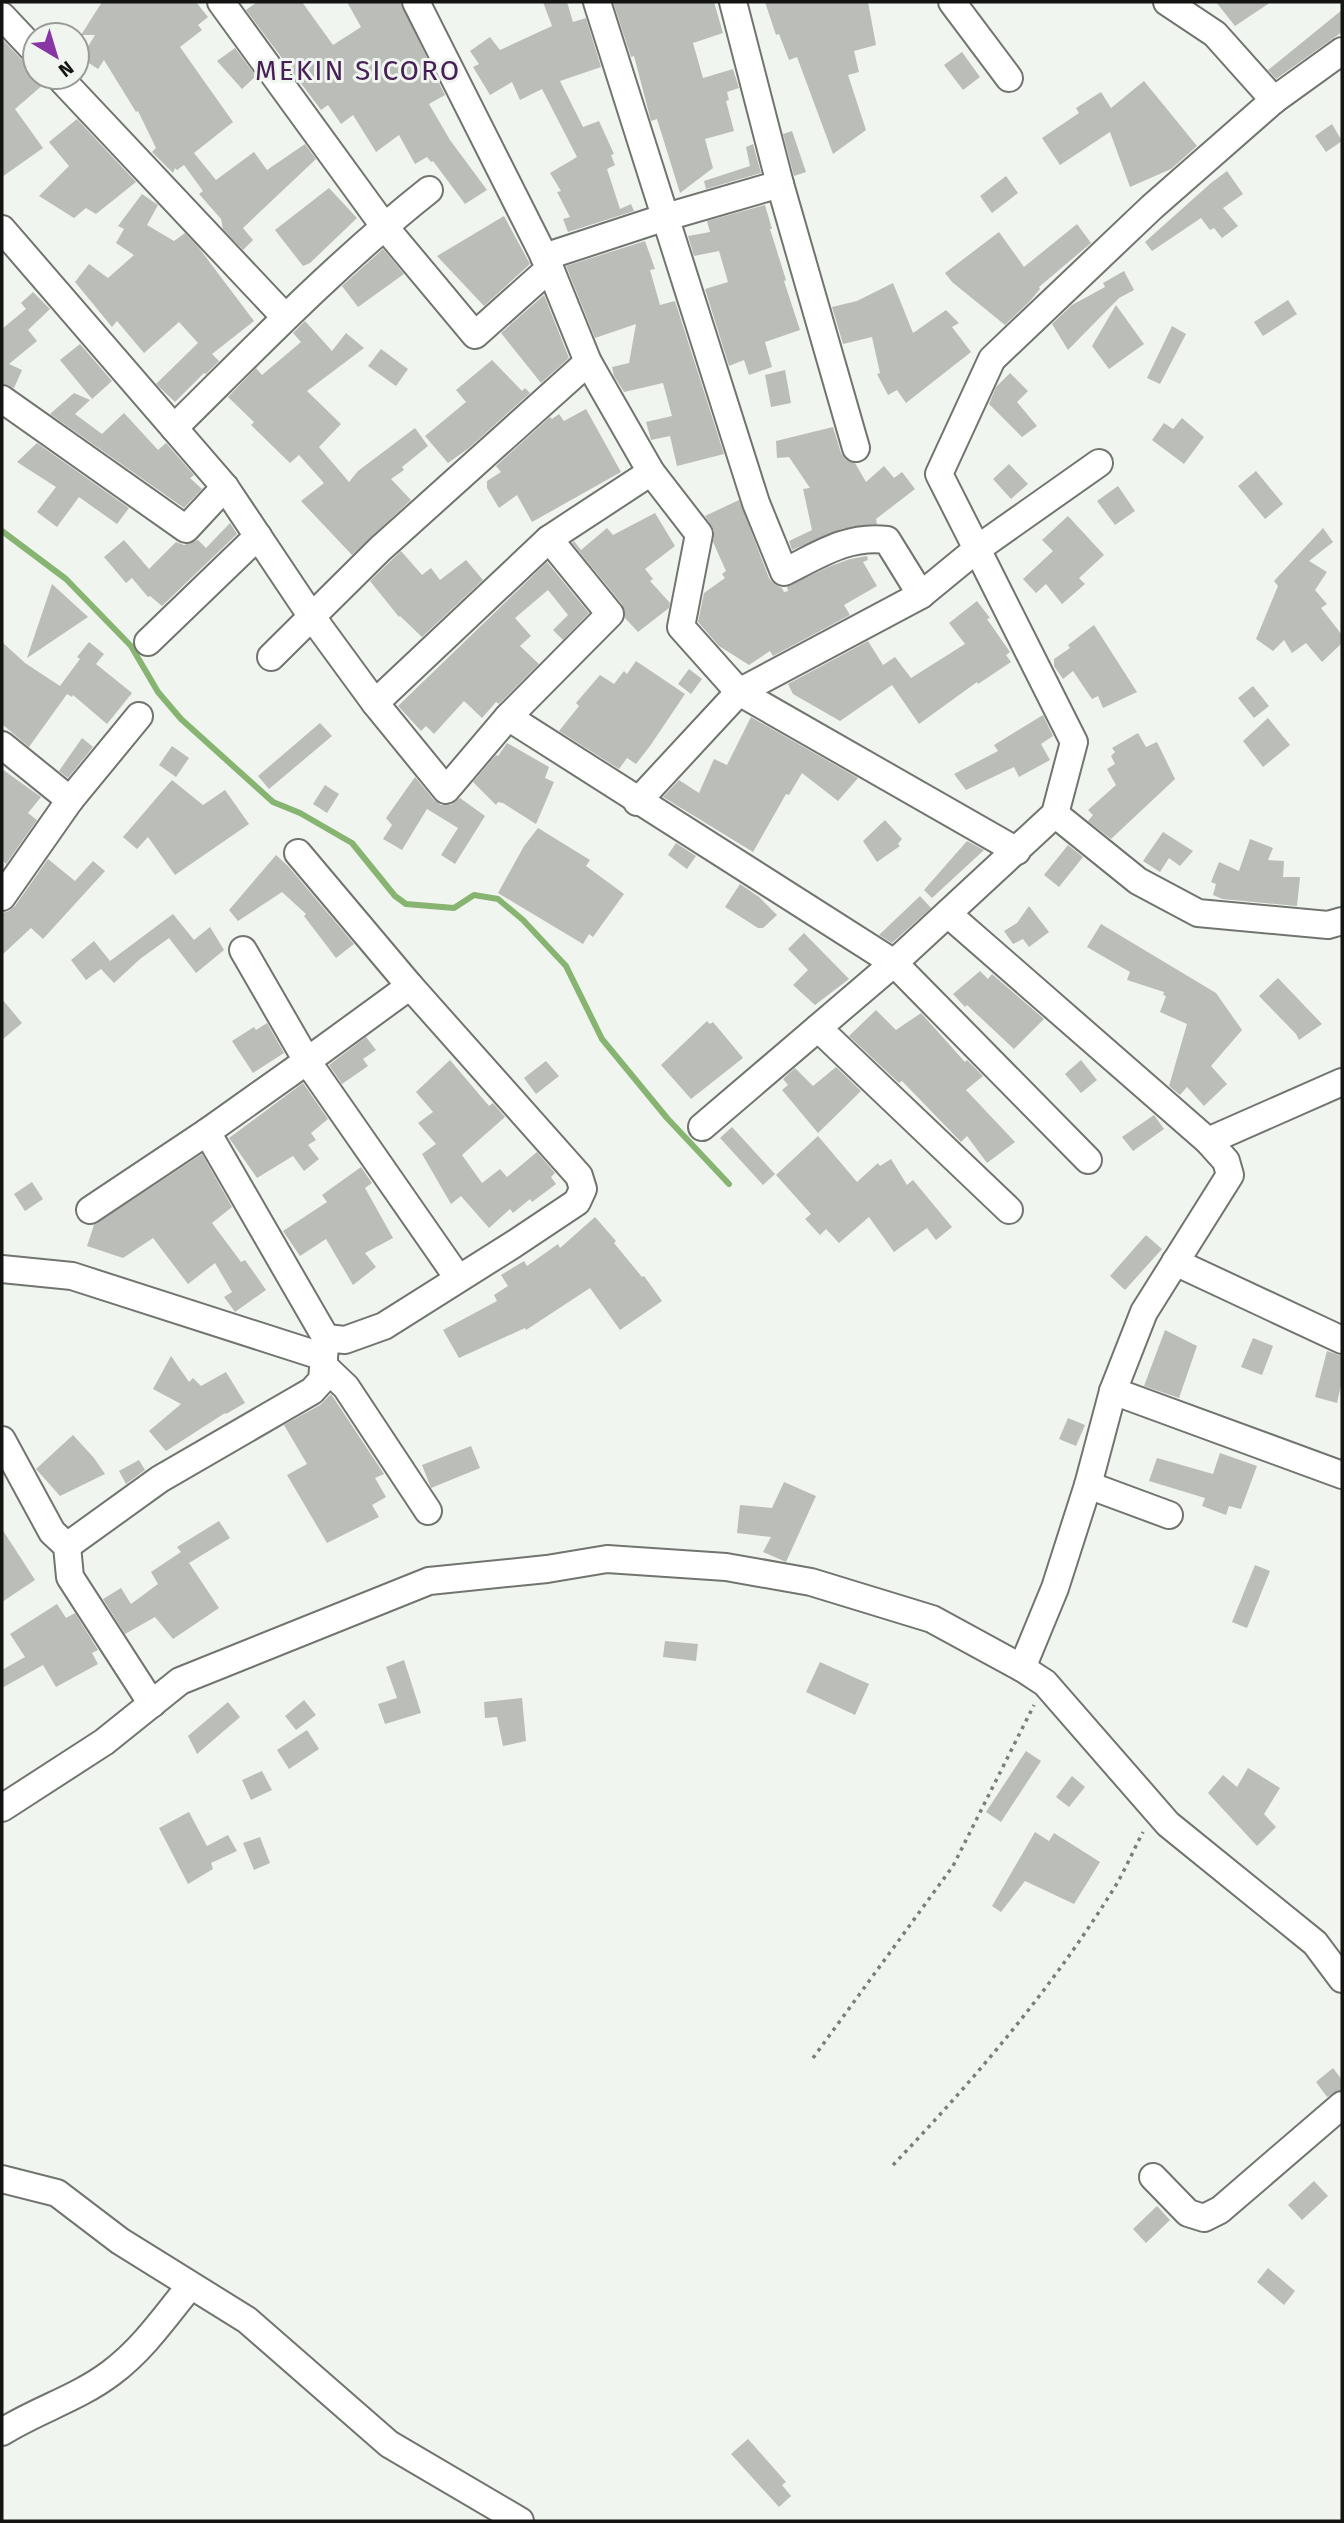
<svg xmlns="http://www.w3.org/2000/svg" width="1344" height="2523" font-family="'Fira Sans',sans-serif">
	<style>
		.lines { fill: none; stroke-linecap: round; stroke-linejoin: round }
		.stream { stroke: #87b471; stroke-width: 6 }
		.building { fill: #babdb8 }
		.minor-casing { stroke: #71746f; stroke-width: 30 }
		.path { stroke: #7a7d79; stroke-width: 3.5; stroke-dasharray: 3.5 5; stroke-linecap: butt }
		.minor { stroke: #fff; stroke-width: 26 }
		.labels { text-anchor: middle; stroke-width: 6; stroke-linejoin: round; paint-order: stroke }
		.quarter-label { font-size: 28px; letter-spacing: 2px; fill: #461f54; stroke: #f1f5f0 }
	</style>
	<rect width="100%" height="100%" fill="#f1f5f0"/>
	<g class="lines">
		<polyline class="stream" points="2,531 66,579 131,646 158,692 181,719 273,802 300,813 352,843 395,896 406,904 454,908 474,895 498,899 523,920 566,966 602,1039 667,1118 729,1184"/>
	</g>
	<g class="building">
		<polygon points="102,2 196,2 208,17 198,25 202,30 180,47 233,122 194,153 216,180 254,152 267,170 305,144 316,159 243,228 253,240 243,250 223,229 221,219 199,194 203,191 184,165 177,170 175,168 173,173 152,152 156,148 138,111 136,112 104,60 98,69 81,58 95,35 81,35"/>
		<polygon points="257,2 302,2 333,45 361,27 347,2 400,2 445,95 429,104 450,140 487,190 465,204 433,161 431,162 427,157 415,164 399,135 376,152 353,115 341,124 328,105 321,110 246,10"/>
		<polygon points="543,2 567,2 573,22 586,18 601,67 560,81 583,127 599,121 614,154 611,155 615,165 607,169 620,209 631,204 634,211 568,232 563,219 570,217 557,192 561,191 550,173 577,157 542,89 520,100 512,82 490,95 473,67 479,64 470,51 490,37 500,50 552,26"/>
		<polygon points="613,2 714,2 723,33 693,43 703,78 733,69 739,88 727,92 729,100 726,101 734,131 705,139 713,168 680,193 657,119 651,121 634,56 631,57"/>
		<polygon points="765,2 868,2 876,45 854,51 859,72 848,75 866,130 833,154 797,57 789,60 779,34 776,35"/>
		<polygon points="1216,2 1271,2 1235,26"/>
		<polygon points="1342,10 1342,32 1276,79 1268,70"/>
		<polygon points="2,39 24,62 35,66 35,77 44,77 45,83 15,109 43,148 2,177"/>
		<polygon points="235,48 256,76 242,89 217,61"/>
		<polygon points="962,52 980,77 963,90 944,65"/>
		<polygon points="1144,81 1197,146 1171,169 1130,187 1110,132 1060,165 1042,138 1079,113 1076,108 1101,92 1111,108"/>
		<polygon points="77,119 136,182 96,214 86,208 74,218 39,196 69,166 49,142"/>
		<polygon points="1332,124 1342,141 1326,152 1315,136"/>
		<polygon points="792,131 806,172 794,176 783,134"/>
		<polygon points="753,144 761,173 706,189 704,181 750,166 746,147"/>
		<polygon points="1227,171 1243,194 1223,208 1238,226 1222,238 1214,228 1210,230 1201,218 1152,251 1145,242 1211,183"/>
		<polygon points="1006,176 1018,193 992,213 980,196"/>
		<polygon points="329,188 357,218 310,263 303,266 275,230"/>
		<polygon points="142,194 158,205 147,225 174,241 185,233 199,248 254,321 212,354 219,361 206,374 204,373 175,402 156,384 198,343 179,322 144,353 117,321 112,327 75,282 89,264 108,278 134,255 116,243 124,229 118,226"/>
		<polygon points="765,205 772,229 770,229 786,280 784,281 800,330 765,342 772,367 749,375 744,360 729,366 705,289 728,282 719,251 694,256 688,236 710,232 707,221"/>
		<polygon points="504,216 530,264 484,306 437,256"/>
		<polygon points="1077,224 1091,243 1039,287 1040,289 1030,301 1005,325 952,282 945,273 999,232 1024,267"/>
		<polygon points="645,241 655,269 650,270 660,305 675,301 724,454 677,466 670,436 651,440 646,422 672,416 663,383 624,392 614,376 612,367 629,363 636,324 595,338 566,266"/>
		<polygon points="383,249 404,274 358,307 342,286"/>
		<polygon points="1124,271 1134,290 1119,298 1068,350 1052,324 1072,305 1105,287 1103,283"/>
		<polygon points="893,283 913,333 946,310 959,323 952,327 971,352 906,403 897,390 888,395 877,374 880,373 872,337 843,344 832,307 857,301"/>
		<polygon points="33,292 50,309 28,330 37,341 9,364 22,370 14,388 2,384 2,329 26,309 21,303"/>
		<polygon points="544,295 569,358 541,383 501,333"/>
		<polygon points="1288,300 1297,314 1263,336 1254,322"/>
		<polygon points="1116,305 1144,344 1109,369 1092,346"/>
		<polygon points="305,321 332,351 346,333 364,348 307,391 341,424 319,447 349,482 358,471 415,428 428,446 402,467 404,470 391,479 411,500 352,555 301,501 324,483 299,455 290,463 251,425 254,422 228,397 256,368 262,375 301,342 293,333"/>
		<polygon points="1172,326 1186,334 1160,384 1147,378"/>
		<polygon points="80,344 112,381 92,399 60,360"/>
		<polygon points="381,349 408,369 396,386 368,366"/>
		<polygon points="492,360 522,391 525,388 530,393 469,448 448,463 425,436 466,402 456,390"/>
		<polygon points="785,370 791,403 771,407 765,375"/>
		<polygon points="1010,373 1028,391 1017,402 1037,426 1022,437 989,404 996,387"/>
		<polygon points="74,393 90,400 75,414 102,434 124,413 158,450 166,443 194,475 190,478 202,489 184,508 50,414"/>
		<polygon points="586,409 621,472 532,522 517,495 499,508 487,488 487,481 501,472 496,466 550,417 552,419 559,414 564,421"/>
		<polygon points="1182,418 1204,437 1184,464 1152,440 1164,423 1173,429"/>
		<polygon points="833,427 841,453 846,460 855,463 866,482 884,466 894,478 902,472 915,489 876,519 877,524 841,529 792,550 789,541 812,530 803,489 810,488 789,457 777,458 776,441"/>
		<polygon points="37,443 129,508 117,524 79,497 57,527 37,512 56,487 17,462"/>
		<polygon points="1009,464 1028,484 1011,499 993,479"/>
		<polygon points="1256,471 1283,504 1265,519 1238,486"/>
		<polygon points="1118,486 1135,511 1115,525 1097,501"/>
		<polygon points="739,500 769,578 774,584 782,588 784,592 788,591 787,587 828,567 850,559 867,556 868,560 863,562 877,586 844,605 850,615 773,656 770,651 749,665 719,646 698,622 704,593 725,578 722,574 726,571 713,542 714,530 705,516"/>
		<polygon points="655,513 675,546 645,569 653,579 650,581 670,603 669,608 638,632 625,618 622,604 572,543 574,541 581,550 607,528 613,535"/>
		<polygon points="1068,516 1104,555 1079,578 1085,584 1062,604 1046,584 1036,593 1023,579 1053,551 1042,540"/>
		<polygon points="230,523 237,534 162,606 150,596 148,597 132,578 126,583 104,557 124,540 149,569 176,542 184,545 198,540 206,548"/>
		<polygon points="1323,528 1333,542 1309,561 1327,572 1315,590 1327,604 1321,608 1342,635 1342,643 1322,662 1306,643 1292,653 1284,640 1273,651 1256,639 1278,586 1274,581"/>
		<polygon points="401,551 422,575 431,568 440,580 466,560 483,580 422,637 400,616 399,617 370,581"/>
		<polygon points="547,562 589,613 563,640 553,630 568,615 548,590 515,618 531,636 520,646 539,664 499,704 496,702 482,718 464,701 434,734 426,726 421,731 398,706"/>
		<polygon points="52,584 88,617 27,658"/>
		<polygon points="977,601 990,618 987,619 1010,652 1006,655 1011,662 978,684 977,682 919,724 892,685 840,721 793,694 788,684 868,641 883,665 895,657 911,678 965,644 949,623"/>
		<polygon points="1094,625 1137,692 1103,708 1098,696 1092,699 1073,671 1063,679 1054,666 1054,659 1070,648 1068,645"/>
		<polygon points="2,642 25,663 60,686 80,659 77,657 89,642 104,654 96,664 132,693 107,724 73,695 72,697 67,694 29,747 2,724"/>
		<polygon points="636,661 685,694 650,746 636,764 627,758 619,769 559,731 579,706 576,703 600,675 614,684 624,671 627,674"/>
		<polygon points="689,669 702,679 691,694 678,684"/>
		<polygon points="1253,686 1269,706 1254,718 1238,698"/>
		<polygon points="1043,715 1053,736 1041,744 1050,760 1019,777 1014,767 966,790 954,774 998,751 994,745"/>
		<polygon points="751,717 858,778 838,801 802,773 789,795 786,794 753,852 663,797 679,780 699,793 714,759 727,765"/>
		<polygon points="1268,718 1290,745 1263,767 1243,741"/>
		<polygon points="320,723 332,736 269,789 258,776"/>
		<polygon points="1138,733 1146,747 1157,742 1175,779 1111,839 1088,821 1093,815 1088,810 1116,785 1107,769 1115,764 1111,756 1115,752 1112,748"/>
		<polygon points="82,738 93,747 68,778 59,771"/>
		<polygon points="507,743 549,767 545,778 554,782 536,824 503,803 498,802 496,805 473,782 496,755 498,756"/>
		<polygon points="172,746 189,758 176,777 159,765"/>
		<polygon points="2,769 41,797 28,813 37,820 6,864 2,860"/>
		<polygon points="415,777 434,800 441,805 451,805 460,798 485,816 455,864 441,855 458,828 427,809 402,850 383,839 392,825 386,818"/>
		<polygon points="172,780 203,805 225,790 249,824 175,875 148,837 137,849 123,837"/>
		<polygon points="325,785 339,794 327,813 313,804"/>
		<polygon points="885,820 902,839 898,844 900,846 877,862 863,841"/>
		<polygon points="538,828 590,860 586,866 624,894 593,937 589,934 583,944 498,893 524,846"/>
		<polygon points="1163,832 1193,851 1180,866 1169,858 1160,872 1143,861"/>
		<polygon points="1250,839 1273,848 1268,860 1284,861 1283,877 1300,877 1297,906 1222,899 1213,895 1216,884 1211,882 1219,862 1239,871"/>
		<polygon points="967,841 984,850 932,898 924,890"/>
		<polygon points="676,843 696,856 687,869 668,855"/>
		<polygon points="1068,845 1083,857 1059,887 1044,875"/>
		<polygon points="276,855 288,866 354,944 336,958 304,916 306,914 282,892 238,921 229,910"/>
		<polygon points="48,859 75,881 93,861 105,871 43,939 31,928 2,955 2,913 9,911 15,906"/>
		<polygon points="740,884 759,897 777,915 763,928 758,928 725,907"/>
		<polygon points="920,896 931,908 892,943 879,935"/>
		<polygon points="1029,906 1049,932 1029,947 1023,939 1013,944 1004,931 1017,923"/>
		<polygon points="173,914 194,940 210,927 224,950 196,973 169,938 140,959 114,983 101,969 86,980 71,960 94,941 110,961"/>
		<polygon points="1101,924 1216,993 1242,1030 1211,1066 1227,1084 1204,1106 1187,1087 1180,1095 1169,1086 1187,1024 1160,1012 1166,996 1163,995 1164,992 1127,980 1130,972 1087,947"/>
		<polygon points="804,933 849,979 815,1005 793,985 808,970 788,949"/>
		<polygon points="980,971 988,979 992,974 1044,1019 1014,1049 967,1005 965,1007 953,994"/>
		<polygon points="1278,978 1322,1024 1299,1040 1296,1034 1259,996"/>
		<polygon points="2,999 22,1023 2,1040"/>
		<polygon points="876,1010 896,1030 921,1013 965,1062 967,1060 983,1076 966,1090 1015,1142 987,1163 967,1136 961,1142 902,1081 899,1083 849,1036"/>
		<polygon points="707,1021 710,1024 713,1022 743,1058 691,1099 661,1065"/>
		<polygon points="267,1023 284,1053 253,1073 232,1041 254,1027 256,1030"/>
		<polygon points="366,1037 376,1050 363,1059 368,1066 342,1084 329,1065"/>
		<polygon points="450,1060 489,1106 493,1103 505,1117 462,1155 482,1183 500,1169 507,1177 537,1152 555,1173 551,1177 556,1184 532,1202 530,1199 513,1213 510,1209 489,1228 461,1196 451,1204 422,1154 436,1144 418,1123 433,1112 416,1092"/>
		<polygon points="1081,1060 1097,1080 1081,1093 1065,1074"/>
		<polygon points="546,1061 559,1076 536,1094 524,1078"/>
		<polygon points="836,1067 861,1091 818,1133 782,1090 788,1085 783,1079 795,1068 813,1086"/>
		<polygon points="303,1083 328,1119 311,1133 316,1140 308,1145 319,1159 304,1171 293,1156 257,1178 229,1138"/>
		<polygon points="1154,1115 1164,1129 1133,1151 1122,1137"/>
		<polygon points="732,1127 775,1174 763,1185 720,1138"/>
		<polygon points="818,1136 857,1182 878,1163 880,1166 891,1159 907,1185 913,1180 952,1227 936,1240 927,1228 894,1252 869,1217 839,1243 826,1229 820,1235 805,1219 811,1214 776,1175"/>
		<polygon points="202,1154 232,1207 212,1223 241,1262 245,1260 266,1290 235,1312 224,1297 232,1292 215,1263 188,1284 153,1238 123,1258 87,1246 94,1225"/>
		<polygon points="361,1167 372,1183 365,1188 393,1238 365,1253 376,1267 353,1285 326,1239 300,1256 283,1231 327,1202 322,1195"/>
		<polygon points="32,1182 43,1199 25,1211 14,1194"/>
		<polygon points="595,1217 616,1241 614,1243 642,1277 644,1276 662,1301 620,1330 590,1288 526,1330 525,1328 459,1358 443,1330 497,1301 494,1295 508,1286 501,1275 524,1261 527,1266 558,1244 560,1248"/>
		<polygon points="1146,1235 1162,1249 1125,1290 1110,1276"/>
		<polygon points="1165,1330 1197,1346 1179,1398 1144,1386"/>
		<polygon points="1253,1338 1273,1346 1262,1375 1241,1367"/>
		<polygon points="1327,1351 1342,1356 1342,1381 1337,1403 1315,1397"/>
		<polygon points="171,1356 189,1382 193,1378 201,1386 226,1372 245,1403 226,1414 225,1413 166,1451 149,1431 181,1404 153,1389"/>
		<polygon points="331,1394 384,1474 375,1478 386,1497 372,1505 379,1517 327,1543 287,1475 307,1464 284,1425 320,1405"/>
		<polygon points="1068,1418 1085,1425 1076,1446 1059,1439"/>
		<polygon points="73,1435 94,1458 105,1474 60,1496 36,1469"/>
		<polygon points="471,1446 480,1468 431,1488 422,1465"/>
		<polygon points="1220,1453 1257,1466 1241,1509 1229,1506 1226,1515 1202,1506 1205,1498 1149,1481 1157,1458 1213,1474"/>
		<polygon points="139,1460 145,1470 126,1484 119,1471"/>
		<polygon points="784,1482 816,1496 786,1562 763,1552 771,1537 737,1533 740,1505 772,1508"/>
		<polygon points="219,1521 230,1538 189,1563 219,1608 173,1639 155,1617 125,1634 103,1599 121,1588 131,1604 158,1584 151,1572 181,1552 177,1547"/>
		<polygon points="2,1529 35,1580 2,1602"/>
		<polygon points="1255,1565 1270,1571 1247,1628 1232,1622"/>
		<polygon points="57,1604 66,1618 75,1613 98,1650 92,1653 98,1664 56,1687 43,1665 2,1688 2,1670 25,1657 10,1634"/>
		<polygon points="665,1641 698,1644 696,1661 663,1657"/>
		<polygon points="404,1660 421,1713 385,1724 378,1704 397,1698 386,1667"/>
		<polygon points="820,1662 869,1684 855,1715 806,1692"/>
		<polygon points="522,1698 526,1741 503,1746 497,1717 485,1718 484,1702"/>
		<polygon points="304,1700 316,1715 296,1730 285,1716"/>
		<polygon points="228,1702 240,1717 197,1754 188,1736"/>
		<polygon points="307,1730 319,1749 289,1769 277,1750"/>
		<polygon points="1026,1751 1041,1761 1001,1822 986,1812"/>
		<polygon points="1248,1768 1280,1788 1264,1814 1276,1827 1257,1846 1208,1793 1223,1775 1237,1787"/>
		<polygon points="262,1771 272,1790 251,1800 242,1780"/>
		<polygon points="1072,1776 1085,1787 1069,1807 1056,1797"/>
		<polygon points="189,1812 207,1846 228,1835 237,1851 211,1863 213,1869 188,1884 159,1828"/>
		<polygon points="1035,1832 1049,1841 1054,1833 1100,1862 1074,1904 1025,1881 1001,1912 992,1906"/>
		<polygon points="260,1837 270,1863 254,1870 243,1843"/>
		<polygon points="1333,2068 1342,2080 1342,2090 1327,2097 1316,2082"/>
		<polygon points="1314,2181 1328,2196 1302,2220 1288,2205"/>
		<polygon points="1157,2206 1170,2220 1146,2243 1133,2229"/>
		<polygon points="1268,2268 1295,2291 1284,2305 1257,2282"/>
		<polygon points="748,2439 786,2482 782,2485 791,2496 779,2507 731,2454"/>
	</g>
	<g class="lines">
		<g class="minor-casing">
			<g id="minor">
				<polyline points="221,2 384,226 475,335 550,268"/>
				<polyline points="416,2 550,268 588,362 651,472 699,534 681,627 739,692 1017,851"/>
				<path d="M597 2 756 503 784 572C819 555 847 535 887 540L921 595"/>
				<polyline points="733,2 780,184 856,448"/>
				<polyline points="952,2 1009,78"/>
				<polyline points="1167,2 1215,34 1274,100"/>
				<polyline points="2,16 35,51"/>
				<polyline points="59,77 285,317"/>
				<polyline points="2,229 225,487 312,617 375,703 446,790 508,717 610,614 549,539"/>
				<polyline points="544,257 666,217 780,184"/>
				<polyline points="2,399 186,529 225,487"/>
				<path d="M174 428C257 346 338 262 429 190"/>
				<polyline points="148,642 258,536"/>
				<polyline points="271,657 380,549 588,362"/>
				<polyline points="375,703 549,539 651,472"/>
				<polyline points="508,717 894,963 1088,1160"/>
				<polyline points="2,745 70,800"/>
				<polyline points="637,802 739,692 921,595 977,549 939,474 992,359 1152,207 1274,100 1342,51"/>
				<polyline points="1055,814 1138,881 1198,913 1328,925 1342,921"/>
				<polyline points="298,853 410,986 307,1061 458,1278"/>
				<polyline points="2,897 70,800 139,716"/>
				<polyline points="948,914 1208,1141 1342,1082"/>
				<polyline points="818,1028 1009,1210"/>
				<polyline points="702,1127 894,963 1055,814 1074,742 977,549 1099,463"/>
				<polyline points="207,1132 326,1338"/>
				<polyline points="90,1210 207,1132 307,1061 243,950"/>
				<polyline points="1175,1262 1342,1340"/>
				<polyline points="2,1269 72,1276 324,1357 322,1380 312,1391 160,1479 67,1546"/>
				<polyline points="324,1357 326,1338 345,1340 384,1326 514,1244 577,1202 583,1189 579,1176 410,986"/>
				<polyline points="325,1367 346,1387 428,1511"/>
				<polyline points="1113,1391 1342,1475"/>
				<polyline points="2,1440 52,1532 67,1546 70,1577 152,1704"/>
				<polyline points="1088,1485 1169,1515"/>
				<polyline points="1022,1668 1055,1588 1088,1485 1113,1391 1144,1312 1230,1175 1226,1161 1208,1141"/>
				<polyline points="2,1808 104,1742 180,1681 429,1581 547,1569 607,1559 726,1567 811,1582 932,1619 1022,1668 1045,1683 1168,1824 1315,1943 1342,1979"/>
				<polyline points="1153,2177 1188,2213 1204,2218 1220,2210 1342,2105"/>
				<polyline points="2,2179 57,2193 120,2241 247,2320 389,2444 520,2521"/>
				<path d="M2 2432C37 2410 78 2398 111 2373 143 2349 165 2317 190 2286"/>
			</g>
		</g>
		<g class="path">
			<polyline points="813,2058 953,1866 1034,1705"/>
			<path d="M893 2165C975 2079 1054 1986 1116 1885 1126 1868 1134 1849 1143 1832"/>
		</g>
		<use href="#minor" class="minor"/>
	</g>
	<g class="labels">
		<g class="quarter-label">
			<text x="358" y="80">MEKIN SICORO</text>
		</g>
	</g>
	<rect width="1344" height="2523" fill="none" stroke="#141513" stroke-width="7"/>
	<g transform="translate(56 56) rotate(142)"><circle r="33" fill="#f1f5f0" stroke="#999b98" stroke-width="2"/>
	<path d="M0-5L12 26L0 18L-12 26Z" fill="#8836a5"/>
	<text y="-10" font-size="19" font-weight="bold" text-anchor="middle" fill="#141513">N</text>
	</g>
</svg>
